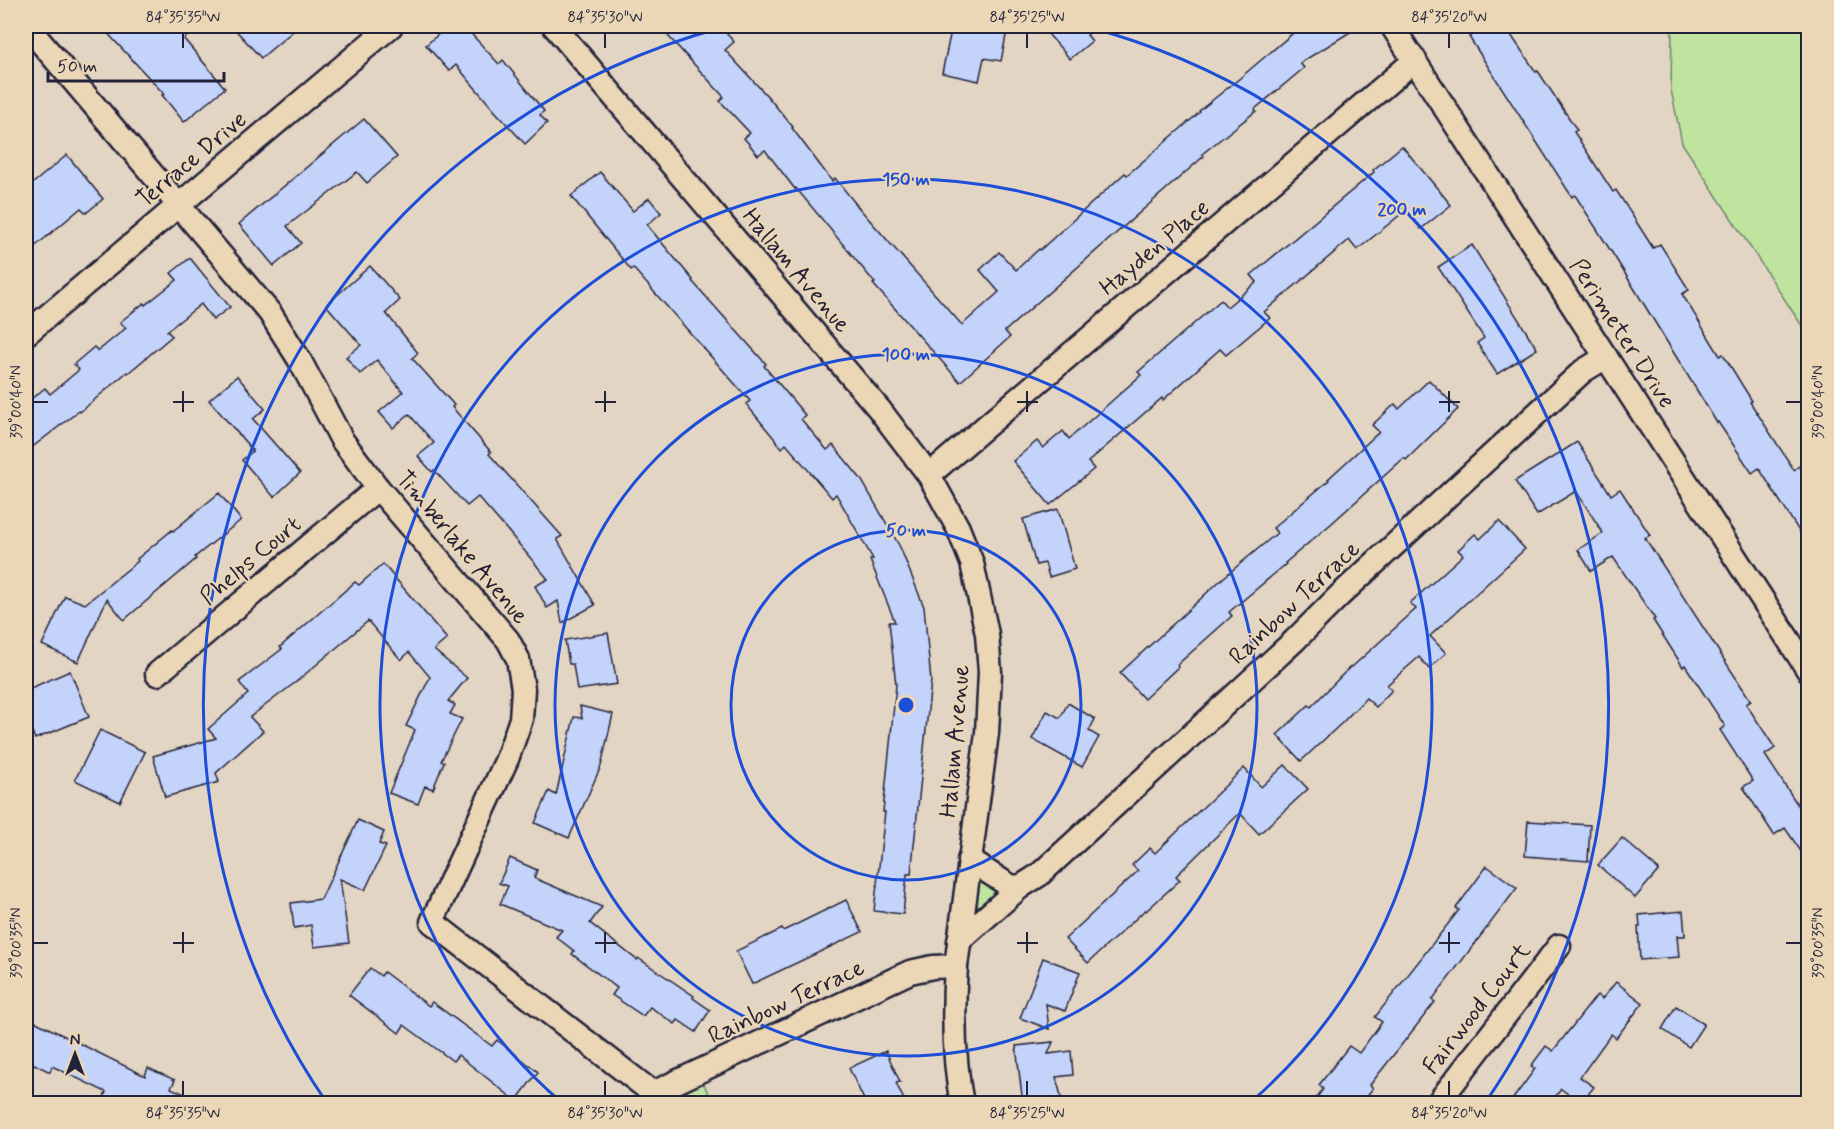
<svg xmlns="http://www.w3.org/2000/svg" width="1834" height="1129" font-family="Mynerve,sans-serif">
	<style>
		.green { fill: #bfe49f; stroke: #70836d; stroke-width: 1.5 }
		.building { fill: #c4d3fa; stroke: #22223b; stroke-width: 1.5 }
		.lines { fill: none; stroke-linecap: round; stroke-linejoin: round }
		.minor-casing { stroke: #22223b; stroke-width: 27 }
		.minor { stroke: #ebd6b5; stroke-width: 22 }
		.ticks { fill: none; stroke: #22223b; stroke-width: 2 }
		.ring { fill: none; stroke: #1d4ed8; stroke-width: 3 }
		.labels { text-anchor: middle; stroke-width: 4.5; stroke-linejoin: round; paint-order: stroke }
		.street-label { font-size: 24px; fill: #22223b; stroke: #ebd6b5 }
		.centre { fill: #1d4ed8; stroke: #ebd6b5; stroke-width: 3 }
		.ring-label { font-size: 18px; text-anchor: middle; font-weight: bold; fill: #1d4ed8; stroke: #ebd6b5; stroke-width: 4.5; stroke-linejoin: round; paint-order: stroke }
		.neatline { fill: none; stroke: #22223b; stroke-width: 2 }
		.ticks-label { font-size: 15px; text-anchor: middle; fill: #22223b }
	</style>
	<rect width="100%" height="100%" fill="#e3d5c3"/>
	<filter id="ink" filterUnits="userSpaceOnUse"><feTurbulence type="fractalNoise" baseFrequency=".0167" numOctaves="2"/><feDisplacementMap in="SourceGraphic" scale="12" xChannelSelector="R" yChannelSelector="G"/><feConvolveMatrix kernelMatrix="1 2 1 2 8 2 1 2 1" color-interpolation-filters="sRGB"/></filter>
	<g filter="url(#ink)">
		<g class="green">
			<polygon points="1672,26 1808,26 1808,335 1682,143 1671,90"/>
			<polygon points="980,879 998,891 978,906 976,905"/>
			<polygon points="698,1072 713,1103 648,1104"/>
		</g>
		<g class="building">
			<polygon points="101,26 199,26 184,39 225,88 184,122 162,95 164,94"/>
			<polygon points="232,26 299,26 261,58"/>
			<polygon points="448,26 464,26 499,64 503,60 544,111 540,115 547,123 525,144 494,110 456,65 449,71 426,45"/>
			<polygon points="659,26 720,26 734,42 725,50 769,98 793,127 792,128 832,181 835,178 859,208 962,325 999,292 980,270 999,252 1016,270 1039,249 1040,250 1125,173 1127,175 1200,112 1199,111 1240,78 1293,33 1288,26 1360,26 1300,63 1304,68 1255,109 1256,111 1202,154 1204,156 1005,331 1010,337 960,382 873,284 875,283 796,188 795,189 765,150 758,155 744,138 750,133 720,101 724,97"/>
			<polygon points="952,26 1008,26 1001,61 984,58 979,81 942,73"/>
			<polygon points="1041,26 1098,26 1087,35 1092,41 1070,59"/>
			<polygon points="1473,26 1505,26 1536,72 1538,71 1577,130 1574,132 1613,192 1616,190 1653,248 1660,244 1689,290 1682,294 1720,356 1723,354 1752,401 1750,402 1794,470 1799,466 1809,481 1809,547 1759,468 1752,473 1718,422 1717,423 1616,259 1575,195 1572,197 1469,37 1477,32"/>
			<polygon points="364,119 397,157 367,183 357,172 287,226 301,243 274,266 239,224"/>
			<polygon points="1402,146 1451,205 1421,229 1406,210 1357,250 1349,240 1264,312 1270,318 1226,355 1220,349 1163,400 1162,398 1088,462 1094,469 1050,505 1013,461 1037,441 1043,448 1063,431 1069,439 1141,375 1138,372 1221,300 1227,307 1257,282 1251,275 1374,172 1373,170"/>
			<polygon points="67,155 103,199 86,213 81,208 26,254 26,189"/>
			<polygon points="600,172 633,211 649,198 661,213 647,225 693,280 692,281 766,364 764,366 805,415 801,419 827,450 833,445 861,479 900,547 924,607 931,681 911,874 907,874 903,914 874,911 885,812 883,812 896,685 889,622 895,622 870,560 873,559 836,494 832,498 786,444 782,448 746,404 750,401 633,268 631,270 571,196"/>
			<polygon points="1472,245 1537,349 1497,374 1477,343 1484,338 1438,267"/>
			<polygon points="190,258 230,307 213,320 201,304 167,331 172,336 128,373 127,372 80,412 79,411 26,452 26,403 45,388 50,394 79,370 74,364 94,347 98,351 126,328 120,322 144,303 145,305 177,280 171,273"/>
			<polygon points="370,266 400,300 386,313 418,353 412,358 454,405 452,407 491,452 489,454 562,536 557,539 595,605 562,623 558,601 547,608 535,586 548,579 507,530 478,497 467,506 434,470 432,472 418,456 434,443 409,414 393,428 379,412 403,392 377,360 360,374 346,357 361,345 326,305"/>
			<polygon points="237,376 265,409 253,419 300,473 274,497 242,460 253,451 209,400"/>
			<polygon points="1429,380 1458,409 1406,460 1404,458 1332,523 1285,563 1286,564 1229,612 1232,616 1177,665 1178,667 1144,699 1120,673 1223,578 1277,533 1273,528 1329,480 1328,479 1379,432 1372,425 1395,404 1399,409"/>
			<polygon points="1577,442 1611,495 1620,489 1650,535 1645,538 1751,701 1746,704 1775,748 1765,755 1809,822 1809,863 1785,828 1774,835 1743,787 1753,781 1720,730 1725,726 1685,665 1683,667 1653,620 1655,619 1613,557 1591,571 1578,550 1603,533 1576,491 1537,515 1515,481"/>
			<polygon points="219,493 241,520 195,557 196,559 124,620 107,599 78,662 42,645 65,596 85,604 138,561 137,559 172,530 173,531"/>
			<polygon points="1058,509 1075,569 1049,577 1045,563 1036,565 1023,519"/>
			<polygon points="1499,521 1525,549 1430,636 1446,653 1429,669 1419,657 1387,685 1392,690 1376,707 1366,698 1343,722 1301,761 1277,735 1309,705 1311,707 1351,666 1352,667 1416,609 1410,603 1463,555 1458,550 1475,534 1480,539"/>
			<polygon points="383,564 447,639 434,650 467,678 448,701 455,705 450,714 462,719 441,761 444,762 433,789 425,786 418,804 389,793 415,730 406,726 430,677 409,652 401,660 368,621 296,682 250,717 263,731 216,773 219,782 165,797 153,756 216,738 208,729 248,694 239,682 282,649 280,647 355,582 359,585"/>
			<polygon points="608,633 617,684 577,690 573,664 569,664 565,640"/>
			<polygon points="70,671 89,717 35,739 26,716 26,690"/>
			<polygon points="1068,703 1095,719 1089,731 1099,737 1082,767 1032,739 1047,711 1060,718"/>
			<polygon points="580,706 613,714 601,766 569,838 535,823 549,791 556,795 574,717 582,718"/>
			<polygon points="100,730 145,752 120,802 75,780"/>
			<polygon points="1285,765 1308,789 1259,834 1240,813 1176,876 1180,880 1146,911 1145,910 1088,963 1065,939 1138,871 1132,865 1150,848 1155,853 1244,768 1261,787"/>
			<polygon points="358,820 384,832 379,844 386,846 365,890 340,879 349,943 314,947 311,925 294,928 291,903 321,899"/>
			<polygon points="1528,821 1590,825 1588,861 1525,856"/>
			<polygon points="1622,838 1659,870 1635,898 1598,865"/>
			<polygon points="510,858 537,870 534,878 602,907 590,923 637,960 638,958 694,996 693,998 710,1010 696,1032 678,1020 675,1024 650,1007 643,1016 612,995 617,988 572,954 574,951 556,937 562,930 500,904 508,886 499,883"/>
			<polygon points="1487,866 1517,888 1432,1000 1435,1002 1370,1085 1373,1088 1361,1104 1312,1104 1323,1089 1319,1085 1349,1046 1359,1053 1382,1022 1375,1017 1459,910 1456,908"/>
			<polygon points="846,900 862,932 752,984 736,951 782,929 783,931"/>
			<polygon points="1683,911 1685,936 1677,936 1679,957 1640,960 1638,927 1640,927 1639,915"/>
			<polygon points="1043,958 1080,972 1065,1011 1046,1004 1049,1029 1020,1018"/>
			<polygon points="370,968 381,976 384,972 429,1006 432,1002 492,1046 497,1040 538,1072 516,1101 458,1055 453,1061 404,1025 399,1033 349,995"/>
			<polygon points="1616,982 1643,1003 1616,1038 1611,1034 1580,1077 1594,1087 1581,1103 1561,1089 1550,1104 1509,1104 1535,1069 1531,1066 1546,1046 1553,1051 1597,995 1602,999"/>
			<polygon points="1676,1006 1704,1024 1689,1047 1662,1029"/>
			<polygon points="26,1017 145,1076 148,1068 175,1080 171,1088 207,1104 117,1104 104,1097 106,1092 52,1066 50,1072 26,1060"/>
			<polygon points="1053,1042 1048,1054 1071,1051 1073,1075 1056,1077 1063,1104 1023,1104 1016,1046"/>
			<polygon points="886,1051 900,1082 896,1083 906,1104 866,1104 849,1068"/>
		</g>
		<g class="lines">
			<g class="minor-casing">
				<g id="minor">
					<polyline points="27,26 270,313 299,359 342,440 378,488 508,640 518,659 523,689 521,719 507,759 432,922 653,1093"/>
					<path d="M554 26 879 409 929 475 958 528 972 563 987 634 990 672 987 733 956 966C953 1012 953 1059 962 1104"/>
					<polyline points="1392,26 1808,670"/>
					<polyline points="26,334 391,26"/>
					<polyline points="929,475 1415,60"/>
					<polyline points="157,674 378,488"/>
					<polyline points="969,860 1010,886 1020,887"/>
					<polyline points="959,941 1020,887 1039,875 1294,641 1339,596 1583,371 1606,357"/>
					<polyline points="648,1104 653,1093 910,972 933,967 956,966"/>
					<polyline points="1437,1104 1559,946"/>
				</g>
			</g>
			<use href="#minor" class="minor"/>
		</g>
	</g>
	<path class="ticks" d="M183 33V48M605 33V48M1027 33V48M1449 33V48M183 391V412M605 391V412M1027 391V412M1449 391V412M33 402H48M173 402H194M595 402H616M1017 402H1038M1439 402H1460M1786 402H1801M183 932V953M605 932V953M1027 932V953M1449 932V953M33 943H48M173 943H194M595 943H616M1017 943H1038M1439 943H1460M1786 943H1801M183 1081V1096M605 1081V1096M1027 1081V1096M1449 1081V1096"/>
	<g class="ring">
		<circle cx="906" cy="705" r="175"/>
		<circle cx="906" cy="705" r="351"/>
		<path d="M561 1102A526 526 0 1 1 1251 1102"/>
		<path d="M327 1103A702 702 0 0 1 724 27M1088 27A702 702 0 0 1 1485 1103"/>
	</g>
	<g class="labels">
		<g class="street-label">
			<text transform="translate(191 159) rotate(-40)" y="8">Terrace Drive</text>
			<text transform="translate(1154 247) rotate(-40)" y="8">Hayden Place</text>
			<text transform="translate(797 270) rotate(50)" y="8">Hallam Avenue</text>
			<text transform="translate(1623 333) rotate(57)" y="8">Perimeter Drive</text>
			<text transform="translate(463 547) rotate(50)" y="8">Timberlake Avenue</text>
			<text transform="translate(250 560) rotate(-40)" y="8">Phelps Court</text>
			<text transform="translate(1294 602) rotate(-43)" y="8">Rainbow Terrace</text>
			<text transform="translate(954 741) rotate(-85)" y="8">Hallam Avenue</text>
			<text transform="translate(786 1001) rotate(-25)" y="8">Rainbow Terrace</text>
			<text transform="translate(1476 1008) rotate(-52)" y="8">Fairwood Court</text>
		</g>
	</g>
	<circle cx="906" cy="705" r="9" class="centre"/>
	<g class="ring-label">
		<text x="906" y="185">150 m</text>
		<text x="1402" y="215">200 m</text>
		<text x="906" y="360">100 m</text>
		<text x="906" y="536">50 m</text>
	</g>
	<rect width="1834" height="1129" fill="none" stroke="#ebd6b5" stroke-width="66"/>
	<g transform="translate(75 1054)" stroke="#ebd6b5" stroke-width="4.5" paint-order="stroke">
	<path d="M0-4.5L10 22L0 15L-10 22Z" fill="#22223b"/>
	<text y="-9" font-size="16" font-weight="bold" text-anchor="middle" fill="#22223b">N</text>
	</g>
	<path d="M48 72v9h176v-9" fill="none" stroke="#22223b" stroke-width="3"/>
	<text x="57" y="72" font-size="18" fill="#22223b" stroke="#ebd6b5" stroke-width="4.5" paint-order="stroke">50 m</text>
	<rect x="33" y="33" width="1768" height="1063" class="neatline"/>
	<g class="ticks-label">
		<text x="183" y="22">84°35'35"W</text>
		<text x="605" y="22">84°35'30"W</text>
		<text x="1027" y="22">84°35'25"W</text>
		<text x="1449" y="22">84°35'20"W</text>
		<text transform="translate(16 402) rotate(-90)" y="5">39°00'40"N</text>
		<text transform="translate(1818 402) rotate(-90)" y="5">39°00'40"N</text>
		<text transform="translate(16 943) rotate(-90)" y="5">39°00'35"N</text>
		<text transform="translate(1818 943) rotate(-90)" y="5">39°00'35"N</text>
		<text x="183" y="1118">84°35'35"W</text>
		<text x="605" y="1118">84°35'30"W</text>
		<text x="1027" y="1118">84°35'25"W</text>
		<text x="1449" y="1118">84°35'20"W</text>
	</g>
</svg>
